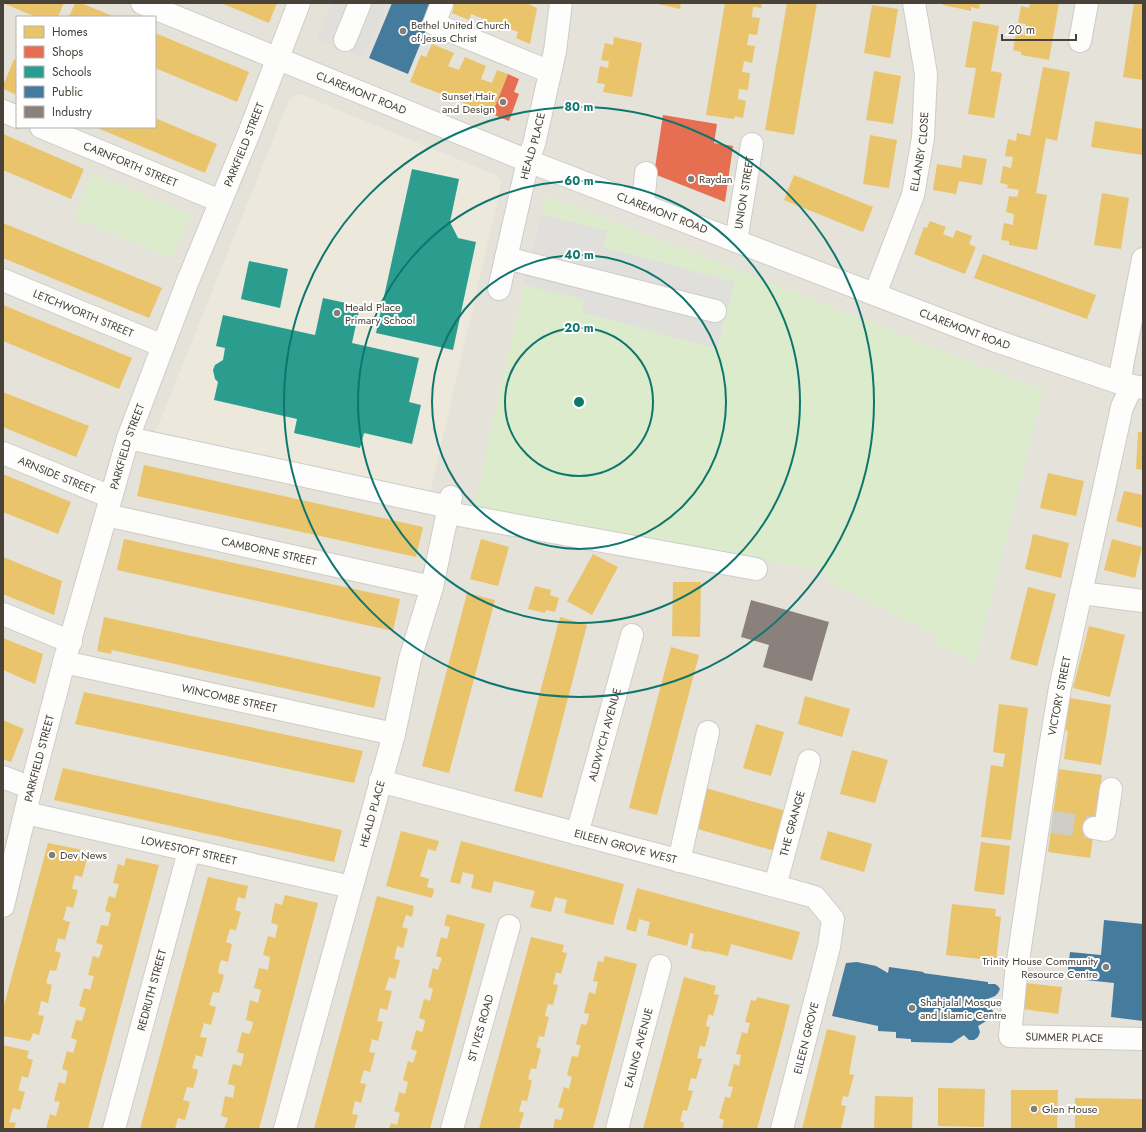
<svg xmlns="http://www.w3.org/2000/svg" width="1146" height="1132" font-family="Jost,sans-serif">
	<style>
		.residential { fill: #e5e2da; fill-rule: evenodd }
		.education { fill: #ece8dc }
		.green { fill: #ddebcd }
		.parking { fill: #e1dfdc }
		.homes { fill: #e9c46a }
		.shops { fill: #e76f51 }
		.schools { fill: #2a9d8f }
		.public { fill: #457b9d }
		.industry { fill: #8a817c }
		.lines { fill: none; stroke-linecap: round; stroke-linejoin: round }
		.minor-tunnel { stroke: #cfcdc8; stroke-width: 22; stroke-dasharray: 22 11; stroke-linecap: butt }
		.minor-casing { stroke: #ceccc8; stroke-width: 24 }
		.minor { stroke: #fdfdfc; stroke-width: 22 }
		.ring { fill: none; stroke: #0f766e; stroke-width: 2 }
		.poi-dot { fill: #837f77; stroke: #fff; stroke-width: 1.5 }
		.labels { text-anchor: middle; stroke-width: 4; stroke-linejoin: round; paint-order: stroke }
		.poi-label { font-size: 11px; fill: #484238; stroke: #fff; text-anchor: start }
		.street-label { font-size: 11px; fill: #484238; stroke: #fff }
		.centre { fill: #0f766e; stroke: #fff; stroke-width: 2 }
		.ring-label { font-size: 12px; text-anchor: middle; font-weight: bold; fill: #0f766e; stroke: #fff; stroke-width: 4; stroke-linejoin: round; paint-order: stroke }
	</style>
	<rect width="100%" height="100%" fill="#f1f0ec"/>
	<path class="residential" d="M3 3H1143V1129H3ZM17 17H155V127H17Z"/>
	<polygon class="education" points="300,94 496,175 501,182 500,189 429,498 153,438 289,100 294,95"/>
	<g class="green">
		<polygon points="92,173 191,214 172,259 74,218"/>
		<polygon points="546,195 1043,390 975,662 933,642 936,635 827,581 828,572 474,507 502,379"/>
	</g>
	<g class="parking">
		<polygon points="332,3 387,3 364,58 317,39"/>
		<polygon points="541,214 607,231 603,247 734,282 717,349 582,312 585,300 524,285"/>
	</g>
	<g class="homes">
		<polygon points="3,3 64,3 58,17 36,17"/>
		<polygon points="75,3 81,3 115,17 69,17"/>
		<polygon points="221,3 277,3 269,23"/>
		<polygon points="445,3 526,3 537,8 530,44 516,38 518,32 503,26 500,32 484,25 486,20 471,14 469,20 452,13 454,7"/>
		<polygon points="654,3 681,3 680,9"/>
		<polygon points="725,3 762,3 761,8 753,7 752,17 760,18 757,35 749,34 747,45 755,46 752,63 744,61 742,72 750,73 748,90 739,89 738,99 746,101 743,118 735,116 734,119 706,115"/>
		<polygon points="787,3 817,3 794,135 765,130"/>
		<polygon points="943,3 980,3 979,9 971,7 971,11 943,5"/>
		<polygon points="1030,3 1059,3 1049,60 1021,55 1021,52 1013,50 1016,33 1024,35 1026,24 1018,23 1021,6 1029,8"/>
		<polygon points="1134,3 1143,3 1143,80 1123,77"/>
		<polygon points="872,5 898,9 890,58 864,53"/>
		<polygon points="973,21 999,26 991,71 1002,73 994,118 968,114 976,68 965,67"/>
		<polygon points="155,33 249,72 237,102 155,68"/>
		<polygon points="614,37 642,43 632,97 603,92 605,84 597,83 600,66 608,68 609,61 601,60 605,43 613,45"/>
		<polygon points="432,44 454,53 448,66 459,70 465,57 486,66 481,79 492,83 497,70 508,74 492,114 410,82 421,55 426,57"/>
		<polygon points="14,59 17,61 17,95 3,89 3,86"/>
		<polygon points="1043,67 1070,72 1057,141 1046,138 1036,193 1047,195 1037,250 1009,245 1009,241 1001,240 1004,223 1013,225 1014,214 1006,212 1009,196 1017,197 1019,190 1007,188 1008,185 1000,183 1003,166 1011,168 1013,157 1005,156 1008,139 1016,141 1017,133 1030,136"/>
		<polygon points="874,71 901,76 893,124 866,120"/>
		<polygon points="155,118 217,144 205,173 95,127 155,127"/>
		<polygon points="1095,121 1143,129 1143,155 1091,147"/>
		<polygon points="3,134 84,169 71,199 3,170"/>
		<polygon points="870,135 897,140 889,188 863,184"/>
		<polygon points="963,155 987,159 982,185 959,181 956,194 933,190 937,164 961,168"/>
		<polygon points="794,175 873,207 863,232 784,200"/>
		<polygon points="1102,193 1129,198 1121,249 1094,245"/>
		<polygon points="930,221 946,227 943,234 953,238 956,230 972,236 969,244 976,247 965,274 914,254 924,227 927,228"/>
		<polygon points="3,223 162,288 149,318 3,258"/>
		<polygon points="983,254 1096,295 1087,319 974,278"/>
		<polygon points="3,305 132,358 119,389 3,341"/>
		<polygon points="3,392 89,426 76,457 3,427"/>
		<polygon points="1138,432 1143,432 1143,470 1136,469"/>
		<polygon points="144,465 423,527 416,557 137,496"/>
		<polygon points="1048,473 1084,481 1076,516 1040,508"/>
		<polygon points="3,474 71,502 58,534 3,512"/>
		<polygon points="1124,491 1143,495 1143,528 1116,521"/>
		<polygon points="1033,534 1069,543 1061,578 1025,569"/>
		<polygon points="124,539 400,599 393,631 117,570"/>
		<polygon points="481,539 509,547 498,586 470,579"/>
		<polygon points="1112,539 1142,547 1135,578 1104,570"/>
		<polygon points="593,554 618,567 592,615 567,601"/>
		<polygon points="3,557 62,581 54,615 3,594"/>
		<polygon points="673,582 701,582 700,637 672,636"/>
		<polygon points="535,586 551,590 550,595 559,598 555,612 546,610 545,613 528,609"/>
		<polygon points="1028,587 1056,594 1037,666 1010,659"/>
		<polygon points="467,593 495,600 449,773 422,766"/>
		<polygon points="104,617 381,677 374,708 112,650 111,654 97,651"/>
		<polygon points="560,617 587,625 542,798 514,791"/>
		<polygon points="1089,626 1125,635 1110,697 1073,688"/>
		<polygon points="3,638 43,654 35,684 3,670"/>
		<polygon points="671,647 699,655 657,815 629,808"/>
		<polygon points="84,692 363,751 354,783 75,724"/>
		<polygon points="805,696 850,709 842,737 798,724"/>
		<polygon points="1070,698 1111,705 1101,765 1064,759 1068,731 1065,730"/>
		<polygon points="999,704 1028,708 1011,840 981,837 991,765 1003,767 1005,754 993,752"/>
		<polygon points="3,720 24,729 11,762 3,759"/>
		<polygon points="756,724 784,732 771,776 743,768"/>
		<polygon points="852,750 888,760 875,803 840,794"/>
		<polygon points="63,768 342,830 334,862 54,800"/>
		<polygon points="1059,769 1102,775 1090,858 1048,852"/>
		<polygon points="706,788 786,811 775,851 694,828"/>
		<polygon points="401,831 439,841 436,851 428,849 420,876 429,879 427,887 434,889 432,898 386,886"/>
		<polygon points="828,831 872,844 864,872 820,859"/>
		<polygon points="461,841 624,884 613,925 564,913 567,900 555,897 551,912 530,907 535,891 494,881 491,893 471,888 474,875 463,872 460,884 450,882"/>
		<polygon points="981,842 1010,846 1004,895 974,891"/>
		<polygon points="48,843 83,850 80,857 87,859 82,877 75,875 72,889 78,890 73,908 67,906 63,920 70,922 65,940 58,938 55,951 61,953 56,971 50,970 46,983 52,985 48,1003 41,1001 38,1015 44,1016 39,1035 33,1033 30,1041 3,1036 3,1009"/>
		<polygon points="126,858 159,865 88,1129 46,1129 50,1114 56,1116 60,1102 54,1101 59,1082 65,1084 68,1071 62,1069 67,1051 73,1053 77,1040 71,1038 76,1020 82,1021 86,1008 79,1006 84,988 90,990 94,976 88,975 93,956 99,958 103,945 96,943 101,925 108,926 111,913 105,911 109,896 115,898 119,884 113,883 118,864 124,866"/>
		<polygon points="208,877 248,886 245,899 238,897 235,910 241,912 236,930 230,929 226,942 232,944 228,962 221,960 219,967 218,973 224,975 219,993 213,992 209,1005 216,1007 211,1025 204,1023 200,1037 207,1038 202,1057 196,1055 192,1068 198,1070 196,1079 193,1088 187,1087 183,1100 190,1102 185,1120 178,1118 175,1129 140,1129"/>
		<polygon points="637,888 800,932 792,960 731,944 728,956 707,951 707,952 691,948 694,934 690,933 687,946 647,935 650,922 639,919 636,932 626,929"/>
		<polygon points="285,895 318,903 259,1129 224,1129 228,1118 221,1116 225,1096 233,1098 235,1086 228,1084 230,1074 233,1064 241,1066 244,1054 237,1052 242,1032 249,1034 252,1028 253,1022 246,1020 250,1000 258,1003 261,990 254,988 259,968 268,970 270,957 263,955 268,936 275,938 278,925 271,923 275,903 282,905"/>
		<polygon points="377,896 414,906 412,917 406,915 402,927 408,929 403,948 397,946 396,952 394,959 400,960 395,979 389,977 385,990 392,991 387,1010 380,1008 379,1014 377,1021 383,1022 378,1041 372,1039 369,1052 375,1053 370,1072 364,1070 362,1076 360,1083 366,1084 361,1103 355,1101 352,1114 358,1115 354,1129 314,1129"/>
		<polygon points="952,904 996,909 995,916 1001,917 996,961 946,955"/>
		<polygon points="447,914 485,924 430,1129 389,1129 391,1123 397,1125 400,1113 394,1111 397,1102 399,1092 405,1094 408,1082 403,1080 408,1061 413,1063 417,1051 411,1049 416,1030 422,1032 424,1026 425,1020 419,1018 424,999 430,1001 433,989 428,987 433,968 438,970 442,958 436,956 441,937 447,939 450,927 444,925"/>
		<polygon points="531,937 564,945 562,952 567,953 561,974 556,972 555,978 553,984 558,985 553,1005 548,1004 546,1010 545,1016 549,1017 544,1037 539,1036 538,1041 536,1047 541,1049 536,1069 531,1068 528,1079 532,1081 527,1101 522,1100 519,1111 524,1113 519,1129 479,1129"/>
		<polygon points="605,956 637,964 593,1129 553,1129 555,1119 561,1120 564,1109 558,1107 564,1087 569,1089 572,1077 567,1075 572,1056 578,1057 579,1051 581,1046 576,1044 581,1024 586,1025 588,1020 589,1014 584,1013 589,992 595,994 598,982 593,981 598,961 603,962"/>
		<polygon points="684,977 716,986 714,994 719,995 713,1016 709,1014 707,1020 706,1026 710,1027 705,1047 700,1046 697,1058 702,1059 696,1079 691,1078 688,1090 693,1091 687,1111 683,1110 680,1121 684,1123 683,1129 643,1129"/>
		<polygon points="1026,983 1062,987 1058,1014 1023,1009"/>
		<polygon points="757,997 790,1005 782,1037 757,1129 722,1129 724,1120 719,1118 725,1097 730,1098 733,1087 728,1086 734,1064 739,1066 741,1055 736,1054 742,1032 747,1034 750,1023 745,1022 751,1000 756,1001"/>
		<polygon points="827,1029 856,1036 849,1074 854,1075 848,1097 843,1096 841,1105 846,1106 841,1129 836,1128 835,1129 802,1129"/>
		<polygon points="3,1045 29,1051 27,1058 33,1060 28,1078 22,1076 18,1090 25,1092 20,1110 13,1108 9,1122 16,1123 14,1129 3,1129"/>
		<polygon points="938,1088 985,1089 984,1127 938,1126"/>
		<polygon points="1011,1090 1058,1090 1057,1128 1011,1128"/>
		<polygon points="875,1096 913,1097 912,1129 874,1129"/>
		<polygon points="1075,1098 1143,1099 1143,1129 1075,1129"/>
	</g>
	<g class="shops">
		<polygon points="508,74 519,79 514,92 519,94 509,121 492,114"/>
		<polygon points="663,115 717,124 714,143 733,146 725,202 654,174"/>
	</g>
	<g class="schools">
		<polygon points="412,169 459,179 450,222 458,238 476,242 453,350 376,333"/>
		<polygon points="249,261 288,269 280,308 241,299"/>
		<polygon points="323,298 360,306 352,343 419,358 409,402 421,405 412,444 364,433 360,448 294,433 297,419 214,400 218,382 215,379 213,370 215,365 223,360 225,348 216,346 223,315 315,335"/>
	</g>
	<g class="public">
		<polygon points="392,3 437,3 408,74 369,58"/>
		<polygon points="1104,920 1143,924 1143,1021 1111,1017 1114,983 1067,978 1070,952 1101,955"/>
		<polygon points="857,962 876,966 888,973 889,967 924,972 923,973 988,982 988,984 995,984 998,986 1000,989 998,993 995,996 985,1000 985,1001 996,1015 978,1026 980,1032 978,1037 974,1040 969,1040 964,1035 952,1043 911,1042 911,1039 896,1038 896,1032 878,1031 878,1026 832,1016 846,963"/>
	</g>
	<polygon class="industry" points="751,600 829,622 812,681 763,667 769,645 741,637"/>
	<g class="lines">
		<polyline class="minor-tunnel" points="1052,822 1094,828"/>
		<g class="minor-casing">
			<g id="minor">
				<path id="s1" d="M142 3 528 161 996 341 1120 383 1143 388"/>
				<polyline points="442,3 434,24 550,72"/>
				<polyline points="345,40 360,3"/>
				<polyline points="1080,41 1087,3"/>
				<polyline points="3,111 17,117"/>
				<path id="s2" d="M41 127 220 201"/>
				<polyline points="643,205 646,173"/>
				<path id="s3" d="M736 241 752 144"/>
				<polyline points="506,258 715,311"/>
				<path id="s4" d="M3 280 163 346"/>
				<path id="s5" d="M499 289 528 161 534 144 555 51 561 3"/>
				<path id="s6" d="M875 294 913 195 923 138 926 74 914 3"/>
				<polyline points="1120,383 1122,366 1143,259"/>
				<path id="s7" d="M1132 386 1122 407 1060 688 1048 760 1016 974 1010 1036 1143 1039"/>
				<polyline points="128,438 449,507"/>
				<path id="s8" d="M3 453 111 497"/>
				<polyline points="448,513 756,569"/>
				<path id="s9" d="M106 515 432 587"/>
				<polyline points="1081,593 1143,601"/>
				<polyline points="3,614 71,642"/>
				<path id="s10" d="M64 662 394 734"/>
				<polyline points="3,777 31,788"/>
				<path id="s11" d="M380 781 775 886 815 897 833 919 829 947 782 1129"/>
				<path id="s12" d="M26 813 351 887"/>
				<polyline points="1094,828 1105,830 1111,789"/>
				<path id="s13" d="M577 834 632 635"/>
				<polyline points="679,861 708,732"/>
				<path id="s14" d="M775 886 809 761"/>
				<path id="s15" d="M3 906 31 788 64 662 128 438 187 283 249 133 299 3"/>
				<path id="s16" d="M114 1129 189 851"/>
				<path id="s17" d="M285 1129 394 734 410 659 432 587 451 497"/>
				<path id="s18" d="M452 1129 509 926"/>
				<path id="s19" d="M617 1129 660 966"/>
			</g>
		</g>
		<use href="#minor" class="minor"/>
	</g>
	<g class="ring">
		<circle cx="579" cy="402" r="74"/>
		<circle cx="579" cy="402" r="147"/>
		<circle cx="579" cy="402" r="221"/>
		<circle cx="579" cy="402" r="295"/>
	</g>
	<g class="poi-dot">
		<circle cx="403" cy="31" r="4"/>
		<circle cx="503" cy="102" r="4"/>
		<circle cx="691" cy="179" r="4"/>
		<circle cx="337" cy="313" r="4"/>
		<circle cx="52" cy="855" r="4"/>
		<circle cx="1106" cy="967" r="4"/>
		<circle cx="912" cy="1008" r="4"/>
		<circle cx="1034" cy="1109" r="4"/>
	</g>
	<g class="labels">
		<g class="poi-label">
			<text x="411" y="29">Bethel United Church<tspan x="411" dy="13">of Jesus Christ</tspan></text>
			<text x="495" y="100" text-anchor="end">Sunset Hair<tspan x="495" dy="13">and Design</tspan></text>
			<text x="699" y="183">Raydan</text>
			<text x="345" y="311">Heald Place<tspan x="345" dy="13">Primary School</tspan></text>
			<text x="60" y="859">Dev News</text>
			<text x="1098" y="965" text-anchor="end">Trinity House Community<tspan x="1098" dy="13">Resource Centre</tspan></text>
			<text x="920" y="1006">Shahjalal Mosque<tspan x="920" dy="13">and Islamic Centre</tspan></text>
			<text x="1042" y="1113">Glen House</text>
		</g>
		<g class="street-label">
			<text dy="4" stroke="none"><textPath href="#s1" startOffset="237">CLAREMONT ROAD</textPath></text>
			<text dy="4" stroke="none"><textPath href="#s15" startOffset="800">PARKFIELD STREET</textPath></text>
			<text dy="4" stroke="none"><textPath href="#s5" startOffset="147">HEALD PLACE</textPath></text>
			<text dy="4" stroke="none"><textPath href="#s6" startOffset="150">ELLANBY CLOSE</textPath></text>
			<text dy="4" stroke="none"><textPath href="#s2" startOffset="97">CARNFORTH STREET</textPath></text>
			<text dy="4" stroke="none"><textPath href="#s3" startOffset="49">UNION STREET</textPath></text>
			<text dy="4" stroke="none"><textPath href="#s1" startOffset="561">CLAREMONT ROAD</textPath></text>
			<text dy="4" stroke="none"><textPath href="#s4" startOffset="87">LETCHWORTH STREET</textPath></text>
			<text dy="4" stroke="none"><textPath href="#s1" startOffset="885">CLAREMONT ROAD</textPath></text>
			<text dy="4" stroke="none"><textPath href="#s15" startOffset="476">PARKFIELD STREET</textPath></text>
			<text dy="4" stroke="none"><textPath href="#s8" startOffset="58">ARNSIDE STREET</textPath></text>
			<text dy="4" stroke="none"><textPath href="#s9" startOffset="167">CAMBORNE STREET</textPath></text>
			<text transform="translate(1059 696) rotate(-79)" y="4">VICTORY STREET</text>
			<text dy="4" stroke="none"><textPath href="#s10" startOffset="169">WINCOMBE STREET</textPath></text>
			<text dy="4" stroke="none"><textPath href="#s13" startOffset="103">ALDWYCH AVENUE</textPath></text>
			<text dy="4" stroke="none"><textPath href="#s15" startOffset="152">PARKFIELD STREET</textPath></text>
			<text dy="4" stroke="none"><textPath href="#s17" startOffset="327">HEALD PLACE</textPath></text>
			<text dy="4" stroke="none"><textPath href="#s14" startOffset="65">THE GRANGE</textPath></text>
			<text dy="4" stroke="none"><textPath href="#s11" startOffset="254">EILEEN GROVE WEST</textPath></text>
			<text dy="4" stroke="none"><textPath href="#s12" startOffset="167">LOWESTOFT STREET</textPath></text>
			<text dy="4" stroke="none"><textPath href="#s16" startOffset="144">REDRUTH STREET</textPath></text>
			<text dy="4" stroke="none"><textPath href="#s18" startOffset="105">ST IVES ROAD</textPath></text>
			<text transform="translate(806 1038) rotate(-76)" y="4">EILEEN GROVE</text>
			<text dy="4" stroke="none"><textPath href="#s7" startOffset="717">SUMMER PLACE</textPath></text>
			<text dy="4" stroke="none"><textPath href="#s19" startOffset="84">EALING AVENUE</textPath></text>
		</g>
	</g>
	<circle cx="579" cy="402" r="6" class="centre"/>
	<g class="ring-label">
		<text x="579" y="111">80 m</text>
		<text x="579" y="185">60 m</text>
		<text x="579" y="259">40 m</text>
		<text x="579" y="332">20 m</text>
	</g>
	<rect width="1146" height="1132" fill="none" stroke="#484238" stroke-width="8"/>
	<rect x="16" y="16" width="140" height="112" fill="#ffffff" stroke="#b6b3af"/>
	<rect x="24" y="26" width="20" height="12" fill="#e9c46a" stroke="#b6b3af"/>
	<text x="52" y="36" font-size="12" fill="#484238">Homes</text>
	<rect x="24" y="46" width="20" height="12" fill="#e76f51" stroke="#b6b3af"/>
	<text x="52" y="56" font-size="12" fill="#484238">Shops</text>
	<rect x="24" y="66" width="20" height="12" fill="#2a9d8f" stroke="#b6b3af"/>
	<text x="52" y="76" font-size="12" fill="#484238">Schools</text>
	<rect x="24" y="86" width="20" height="12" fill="#457b9d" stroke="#b6b3af"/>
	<text x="52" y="96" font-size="12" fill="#484238">Public</text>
	<rect x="24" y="106" width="20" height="12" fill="#8a817c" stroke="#b6b3af"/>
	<text x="52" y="116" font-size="12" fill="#484238">Industry</text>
	<path d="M1002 34v6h74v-6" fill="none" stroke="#484238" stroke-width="2"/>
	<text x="1008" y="34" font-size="12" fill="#484238" stroke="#ffffff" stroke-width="3" paint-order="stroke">20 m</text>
</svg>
